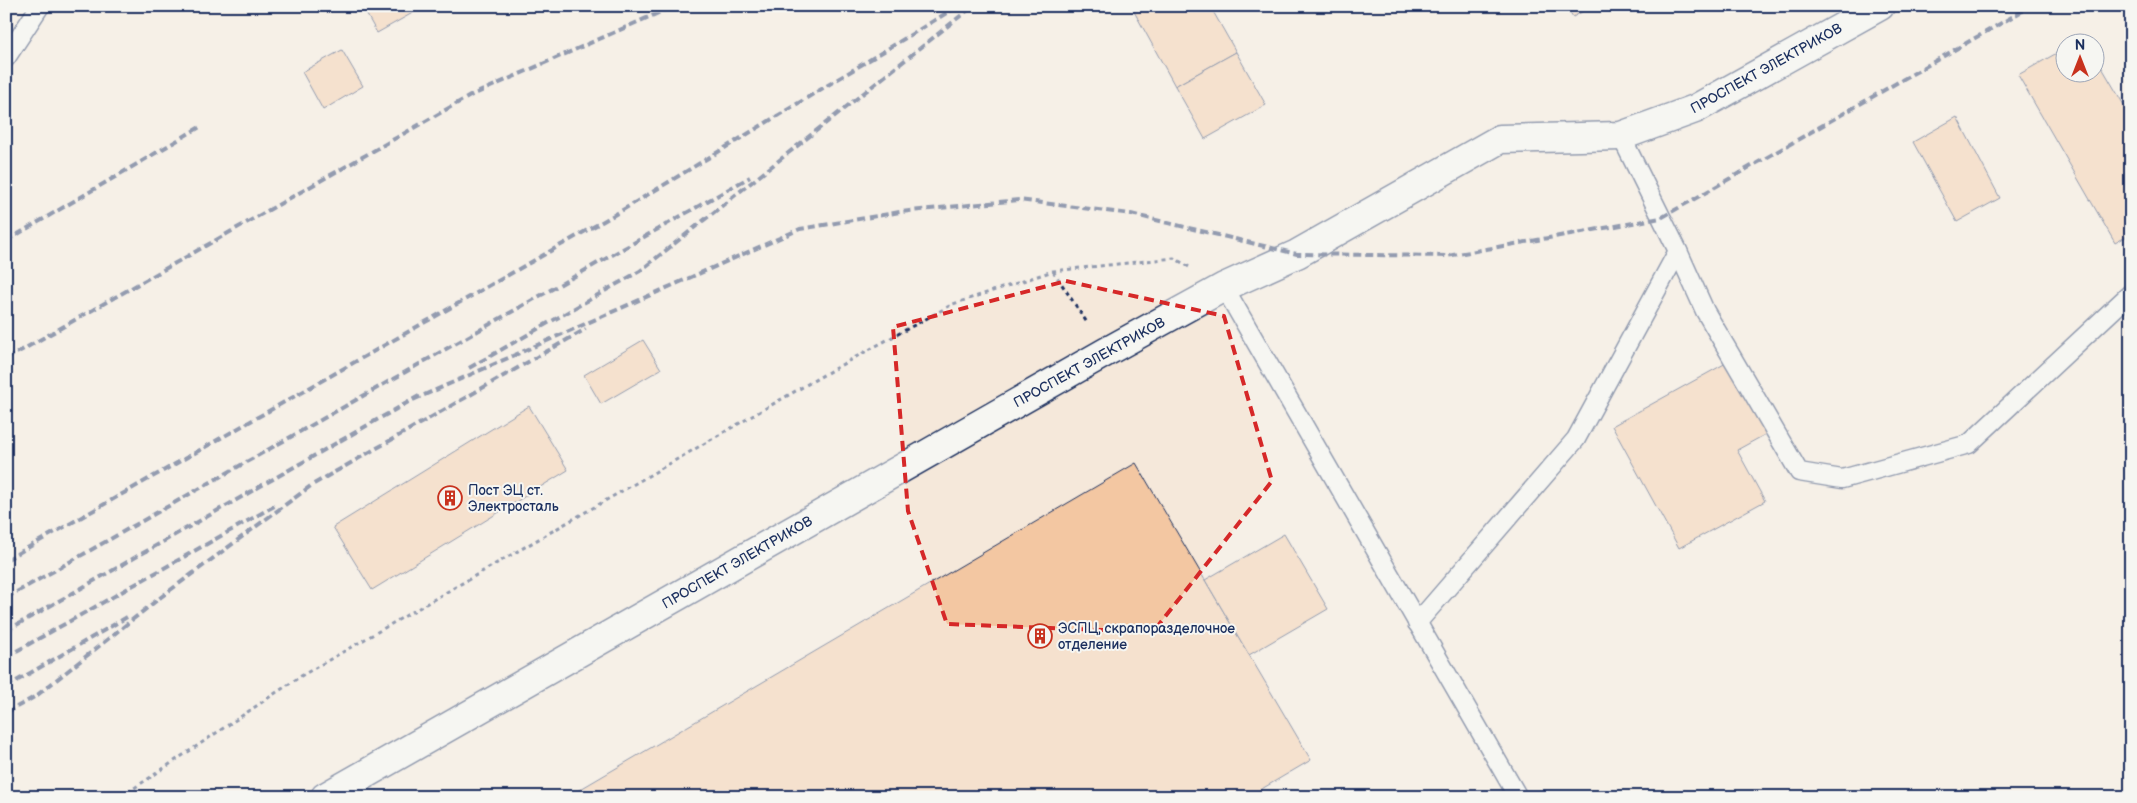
<svg xmlns="http://www.w3.org/2000/svg" width="2137" height="803" font-family="'Balsamiq Sans',sans-serif">
	<style>
		.built { fill: #f5e8da; fill-rule: evenodd }
		.building { fill: #f3c7a2; stroke: #1b2f5e }
		.lines { fill: none; stroke-linecap: round; stroke-linejoin: round }
		.service-casing { stroke: #1b2f5e; stroke-width: 21 }
		.minor-casing { stroke: #1b2f5e; stroke-width: 31 }
		.path { stroke: #1b2f5e; stroke-width: 3; stroke-dasharray: 4 4; stroke-linecap: butt }
		.service { stroke: #f6f6f2; stroke-width: 18 }
		.minor { stroke: #f6f6f2; stroke-width: 28 }
		.rail { stroke: #1b2f5e; stroke-width: 4; stroke-dasharray: 8 4; stroke-linecap: butt }
		.marked { fill: none; stroke: #d62828; stroke-width: 4; stroke-dasharray: 10 6; stroke-linejoin: round }
		.labels { text-anchor: middle; stroke-width: 4; stroke-linejoin: round; paint-order: stroke }
		.street-label { font-size: 14px; fill: #1b2f5e; stroke: #f6f6f2 }
		.poi-label { font-size: 14px; fill: #1b2f5e; stroke: #f6f6f2; text-anchor: start }
	</style>
	<rect width="100%" height="100%" fill="#f6f6f2"/>
	<filter id="ink" filterUnits="userSpaceOnUse"><feTurbulence type="fractalNoise" baseFrequency=".02" numOctaves="2"/><feDisplacementMap in="SourceGraphic" scale="10" xChannelSelector="R" yChannelSelector="G"/><feConvolveMatrix kernelMatrix="1 2 1 2 8 2 1 2 1" color-interpolation-filters="sRGB"/></filter>
	<g filter="url(#ink)">
		<path class="built" d="M6 6H2131V797H6ZM2064 42H2094V72H2064Z"/>
		<g class="building">
			<polygon points="362,6 425,6 377,33"/>
			<polygon points="1131,6 1210,6 1236,52 1175,86"/>
			<polygon points="1566,6 1592,6 1573,17"/>
			<polygon points="2085,37 2088,42 2075,42"/>
			<polygon points="2064,49 2064,72 2094,72 2094,54 2131,117 2131,234 2115,243 2018,75"/>
			<polygon points="342,50 363,86 323,110 302,72"/>
			<polygon points="1236,52 1266,105 1205,139 1175,86"/>
			<polygon points="1957,117 2000,198 1957,222 1913,142"/>
			<polygon points="643,340 661,369 601,404 584,375"/>
			<polygon points="1728,362 1768,433 1737,450 1765,501 1679,548 1612,426"/>
			<polygon points="529,406 568,470 372,590 333,527"/>
			<polygon points="1136,463 1311,760 1248,797 567,797"/>
			<polygon points="1284,534 1328,609 1249,655 1205,580"/>
		</g>
		<g class="lines">
			<g class="service-casing">
				<g id="service">
					<polyline points="6,58 40,6"/>
					<polyline points="1621,136 1678,251 1705,311 1799,472 1842,479 1969,444 2131,293"/>
					<polyline points="1224,287 1518,797"/>
					<polyline points="1417,623 1576,439 1678,251"/>
				</g>
			</g>
			<g class="minor-casing">
				<polyline id="minor" points="325,797 1106,352 1224,287 1297,254 1500,139 1621,136 1695,109 1880,6"/>
			</g>
			<g class="path">
				<polyline points="1053,271 1088,324"/>
				<polyline points="121,797 301,676 832,370 953,304 1053,271 1174,258 1191,268"/>
			</g>
			<use href="#service" class="service"/>
			<use href="#minor" class="minor"/>
			<g class="rail">
				<polyline points="6,241 200,127"/>
				<polyline points="6,359 470,96 674,6"/>
				<polyline points="469,368 640,271 973,6"/>
				<polyline points="413,400 800,229 900,212 1019,200 1131,214 1297,254 1447,256 1661,218 2031,6"/>
				<polyline points="6,560 621,211 958,6"/>
				<polyline points="6,598 750,177"/>
				<polyline points="6,631 419,396"/>
				<polyline points="6,657 276,505"/>
				<polyline points="6,687 127,617"/>
				<polyline points="6,713 36,696 161,597 312,485 586,329"/>
			</g>
		</g>
	</g>
	<path d="M0 0H2137V803H0ZM1066 281 1224 316 1272 481 1153 632 947 624 908 511 893 327Z" fill="#f6f6f2" fill-opacity=".55" fill-rule="evenodd"/>
	<path class="marked" d="M1066 281 1224 316 1272 481 1153 632 947 624 908 511 893 327Z"/>
	<defs>
		<g id="building-ring" transform="scale(1.25)"><circle r="9.5" fill="#f6f6f2" stroke="#c8321e" stroke-width="1.5"/><path d="M-4-6H4V6H1V3H-1V6H-4ZM-2.5-4.3h1.7v1.8h-1.7ZM.8-4.3h1.7v1.8H.8ZM-2.5-1h1.7V.8h-1.7ZM.8-1h1.7V.8H.8Z" fill="#c8321e"/></g>
	</defs>
	<g fill-rule="evenodd">
		<use href="#building-ring" x="450" y="498"/>
		<use href="#building-ring" x="1040" y="636"/>
	</g>
	<g class="labels">
		<g class="street-label">
			<text transform="translate(1766 68) rotate(-29)" y="5">ПРОСПЕКТ ЭЛЕКТРИКОВ</text>
			<text transform="translate(1089 362) rotate(-29)" y="5">ПРОСПЕКТ ЭЛЕКТРИКОВ</text>
			<text transform="translate(737 562) rotate(-30)" y="5">ПРОСПЕКТ ЭЛЕКТРИКОВ</text>
		</g>
		<g class="poi-label">
			<text x="468" y="495">Пост ЭЦ ст.<tspan x="468" dy="16">Электросталь</tspan></text>
			<text x="1058" y="633">ЭСПЦ, скрапоразделочное<tspan x="1058" dy="16">отделение</tspan></text>
		</g>
	</g>
	<rect width="2137" height="803" fill="none" stroke="#f6f6f2" stroke-width="25"/>
	<rect x="12" y="12" width="2112" height="778" fill="none" stroke="#1b2f5e" stroke-width="2" filter="url(#ink)"/>
	<g transform="translate(2080 58)"><circle r="24" fill="#f6f6f2" stroke="#9ea6b7"/>
	<path d="M0-4L9 19L0 12L-9 19Z" fill="#c8321e"/>
	<text y="-8" font-size="14" font-weight="bold" text-anchor="middle" fill="#1b2f5e">N</text>
	</g>
</svg>
